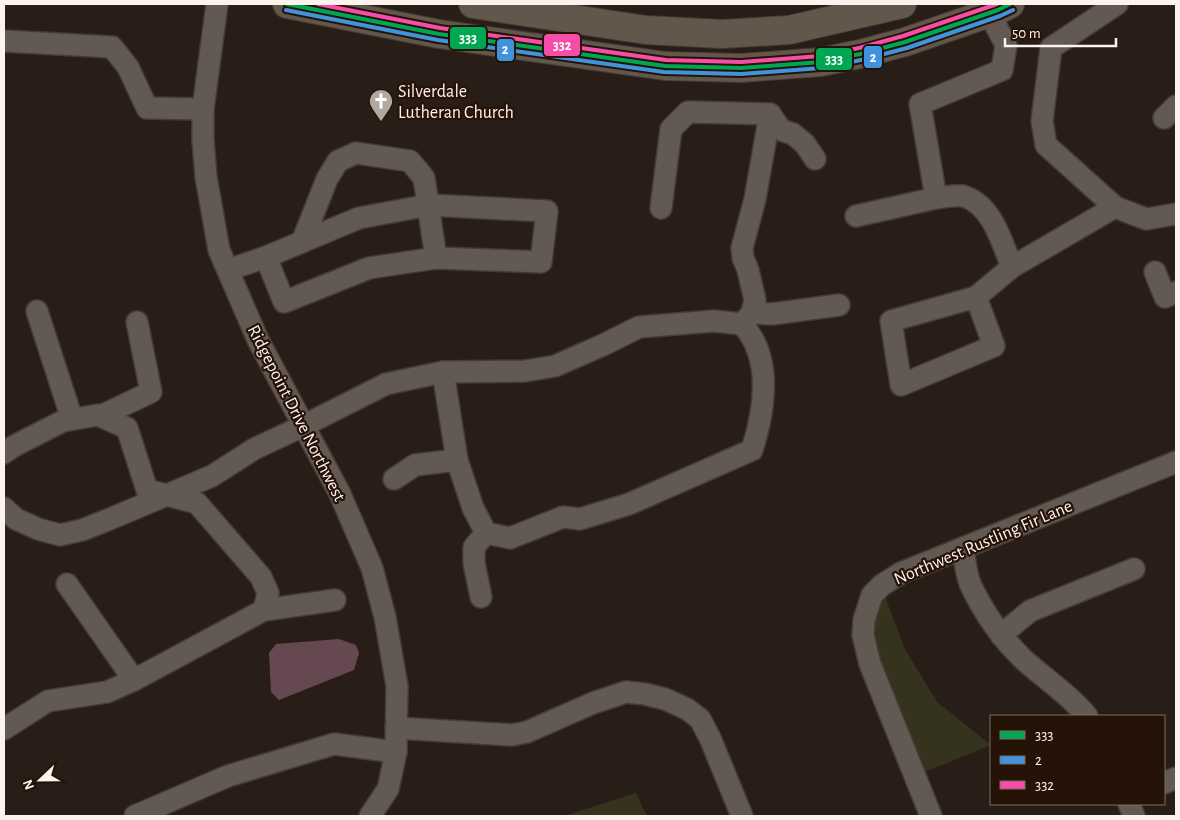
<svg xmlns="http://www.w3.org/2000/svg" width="1180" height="820" font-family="'Alegreya Sans',sans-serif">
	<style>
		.green { fill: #35321e }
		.water { fill: #664950 }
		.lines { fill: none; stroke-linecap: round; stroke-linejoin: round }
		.minor-casing { stroke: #443b37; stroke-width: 24 }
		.major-casing { stroke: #443b37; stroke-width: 30 }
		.minor { stroke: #625953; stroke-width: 21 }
		.major { stroke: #63574b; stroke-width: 28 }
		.bus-1-casing { stroke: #261307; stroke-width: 8 }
		.bus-2-casing { stroke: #261307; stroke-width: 8 }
		.bus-3-casing { stroke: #261307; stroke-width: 8 }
		.bus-1 { stroke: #00a651; stroke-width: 4 }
		.bus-2 { stroke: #4094de; stroke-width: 4 }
		.bus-3 { stroke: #f54da8; stroke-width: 4 }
		.labels { text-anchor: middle; stroke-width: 4.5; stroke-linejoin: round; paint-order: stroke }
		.poi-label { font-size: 18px; fill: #fef2ec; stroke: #261307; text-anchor: start }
		.street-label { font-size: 18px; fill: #fef2ec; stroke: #261307 }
		.line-badge { stroke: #261307; stroke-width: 2 }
		.badge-label { font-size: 14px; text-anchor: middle; font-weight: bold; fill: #fff }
	</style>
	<rect width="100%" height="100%" fill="#291e17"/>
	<g class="green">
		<polygon points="882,589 905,649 937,702 991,745 915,776 863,635"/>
		<polygon points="636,793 647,816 567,815"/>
	</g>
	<polygon class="water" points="339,639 356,645 359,653 354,670 279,700 271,692 269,653 276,644"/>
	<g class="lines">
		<g class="minor-casing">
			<g id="minor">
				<polyline points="217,4 203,109 203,140 206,177 219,250 258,340 340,494 372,568 385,617 397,686 396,752 388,789 370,816"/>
				<polyline points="4,41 112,47 128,67 147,108 203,109"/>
				<polyline points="1164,118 1176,106"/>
				<path d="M936 198C944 197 955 195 963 196 992 204 1002 243 1012 267L1115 207 1046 145 1042 121 1051 48 1117 4"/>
				<polyline points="1115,207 1146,219 1176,214"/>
				<polyline points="661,208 671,129 688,112 770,114 781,130 793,134 805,144 815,159"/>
				<polyline points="856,216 936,198 920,104 1002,70 1006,45 989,13"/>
				<polyline points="302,242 327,179 338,161 356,153 410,161 424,178 436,258"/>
				<polyline points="228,270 266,257 284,302 369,268 436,258 541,262 547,211 429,205 359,218 266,257"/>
				<polyline points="1155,272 1165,297 1176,292"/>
				<polyline points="976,297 994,346 901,385 891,321 976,297 1012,267"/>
				<polyline points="37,311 72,419"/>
				<polyline points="752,313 772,314 839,305"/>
				<polyline points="742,324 752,313 755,300 748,270 743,258 742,248 755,199 770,114"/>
				<path d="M443 372 457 460 473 508 486 533 510 538 563 517 580 519 629 504 752 450C765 409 773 358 742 324"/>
				<polyline points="101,416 151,392 137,322"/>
				<polyline points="4,453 14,446 63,421 98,415 127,428 147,490 197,503 261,577 268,593 264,610 134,680 107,692 48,701 4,729"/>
				<polyline points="394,479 415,465 457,460"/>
				<polyline points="4,508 16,519 38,529 60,535 82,530 105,521 212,476 254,449 303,426 386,384 443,372 525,371 555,366 603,345 639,327 714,321 742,324"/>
				<path d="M963 549C965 560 966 575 971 586 984 613 1002 639 1024 660 1045 679 1069 694 1087 716"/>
				<polyline points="67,584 134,680"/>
				<polyline points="481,597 474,563 474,547 486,533"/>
				<polyline points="264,610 335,600"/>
				<polyline points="1001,635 1030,611 1134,569"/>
				<polyline points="396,728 512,735 527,732 593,703 626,692 645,694 665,699 687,709 700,719 710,738 742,816"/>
				<polyline points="1164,783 1176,778"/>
				<polyline points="1129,804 1134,816"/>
				<polyline points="135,816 228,776 334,744 396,752"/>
				<polyline points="931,816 870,664 863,635 864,620 872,595 882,585 901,573 1176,462"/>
			</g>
		</g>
		<g class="major-casing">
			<g id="major">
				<polyline points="287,4 439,34 665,66 741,68 821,62 860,54 905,42 998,10 1010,4"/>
				<polyline points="473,4 646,30 722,34 789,30 902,4"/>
			</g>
		</g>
		<use href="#minor" class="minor"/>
		<use href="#major" class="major"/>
		<g class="bus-1-casing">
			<polyline id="bus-1" points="287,4 439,34 665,66 741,68 821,62 860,54 905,42 998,10 1010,4"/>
		</g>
		<g class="bus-2-casing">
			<polyline id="bus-2" points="286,10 438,40 664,72 741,74 821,68 861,60 907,48 1000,16 1013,10"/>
		</g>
		<g class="bus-3-casing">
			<polyline id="bus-3" points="318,4 440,28 666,60 741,62 820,56 859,48 903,36 997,4"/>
		</g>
		<use href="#bus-1" class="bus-1"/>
		<use href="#bus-2" class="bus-2"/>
		<use href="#bus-3" class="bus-3"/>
	</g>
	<defs>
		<g id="church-pin" transform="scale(1.25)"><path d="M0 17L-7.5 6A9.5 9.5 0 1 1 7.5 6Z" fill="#b3a8a1" stroke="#261307"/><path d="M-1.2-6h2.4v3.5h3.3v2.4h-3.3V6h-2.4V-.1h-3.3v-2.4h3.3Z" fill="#fff"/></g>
	</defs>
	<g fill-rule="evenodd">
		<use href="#church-pin" x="381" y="101"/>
	</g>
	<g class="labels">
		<g class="poi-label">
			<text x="398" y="97">Silverdale<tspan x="398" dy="21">Lutheran Church</tspan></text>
		</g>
		<g class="street-label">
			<text transform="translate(297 413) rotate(63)" y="6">Ridgepoint Drive Northwest</text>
			<text transform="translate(983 542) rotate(-23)" y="6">Northwest Rustling Fir Lane</text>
		</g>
	</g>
	<g class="line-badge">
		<rect x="449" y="26" width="38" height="24" rx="5" fill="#00a651"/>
		<rect x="543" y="33" width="38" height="24" rx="5" fill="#f54da8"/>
		<rect x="496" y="38" width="19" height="24" rx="5" fill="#4094de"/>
		<rect x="863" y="45" width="20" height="24" rx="5" fill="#4094de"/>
		<rect x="815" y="47" width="38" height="24" rx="5" fill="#00a651"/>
	</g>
	<g class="badge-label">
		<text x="468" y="43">333</text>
		<text x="562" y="50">332</text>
		<text x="505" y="54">2</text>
		<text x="873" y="62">2</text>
		<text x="834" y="64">333</text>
	</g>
	<rect width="1180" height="820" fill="none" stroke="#fef2ec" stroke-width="10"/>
	<rect x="990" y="715" width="175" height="90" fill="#261307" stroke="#7c6c63"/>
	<rect x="1000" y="731" width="25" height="8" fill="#00a651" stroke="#7c6c63"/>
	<text x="1035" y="740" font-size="15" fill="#fef2ec">333</text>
	<rect x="1000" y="756" width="25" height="8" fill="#4094de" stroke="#7c6c63"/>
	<text x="1035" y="765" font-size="15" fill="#fef2ec">2</text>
	<rect x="1000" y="781" width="25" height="8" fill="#f54da8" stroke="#7c6c63"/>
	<text x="1035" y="790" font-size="15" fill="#fef2ec">332</text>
	<g transform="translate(40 780) rotate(248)" stroke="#261307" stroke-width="4" paint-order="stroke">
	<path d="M0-4L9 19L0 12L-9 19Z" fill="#fef2ec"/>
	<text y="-8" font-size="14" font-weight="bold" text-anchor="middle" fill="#fef2ec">N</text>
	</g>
	<path d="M1005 38v8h111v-8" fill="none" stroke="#fef2ec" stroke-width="2.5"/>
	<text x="1012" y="38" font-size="15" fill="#fef2ec" stroke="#261307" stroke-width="4" paint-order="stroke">50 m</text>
</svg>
